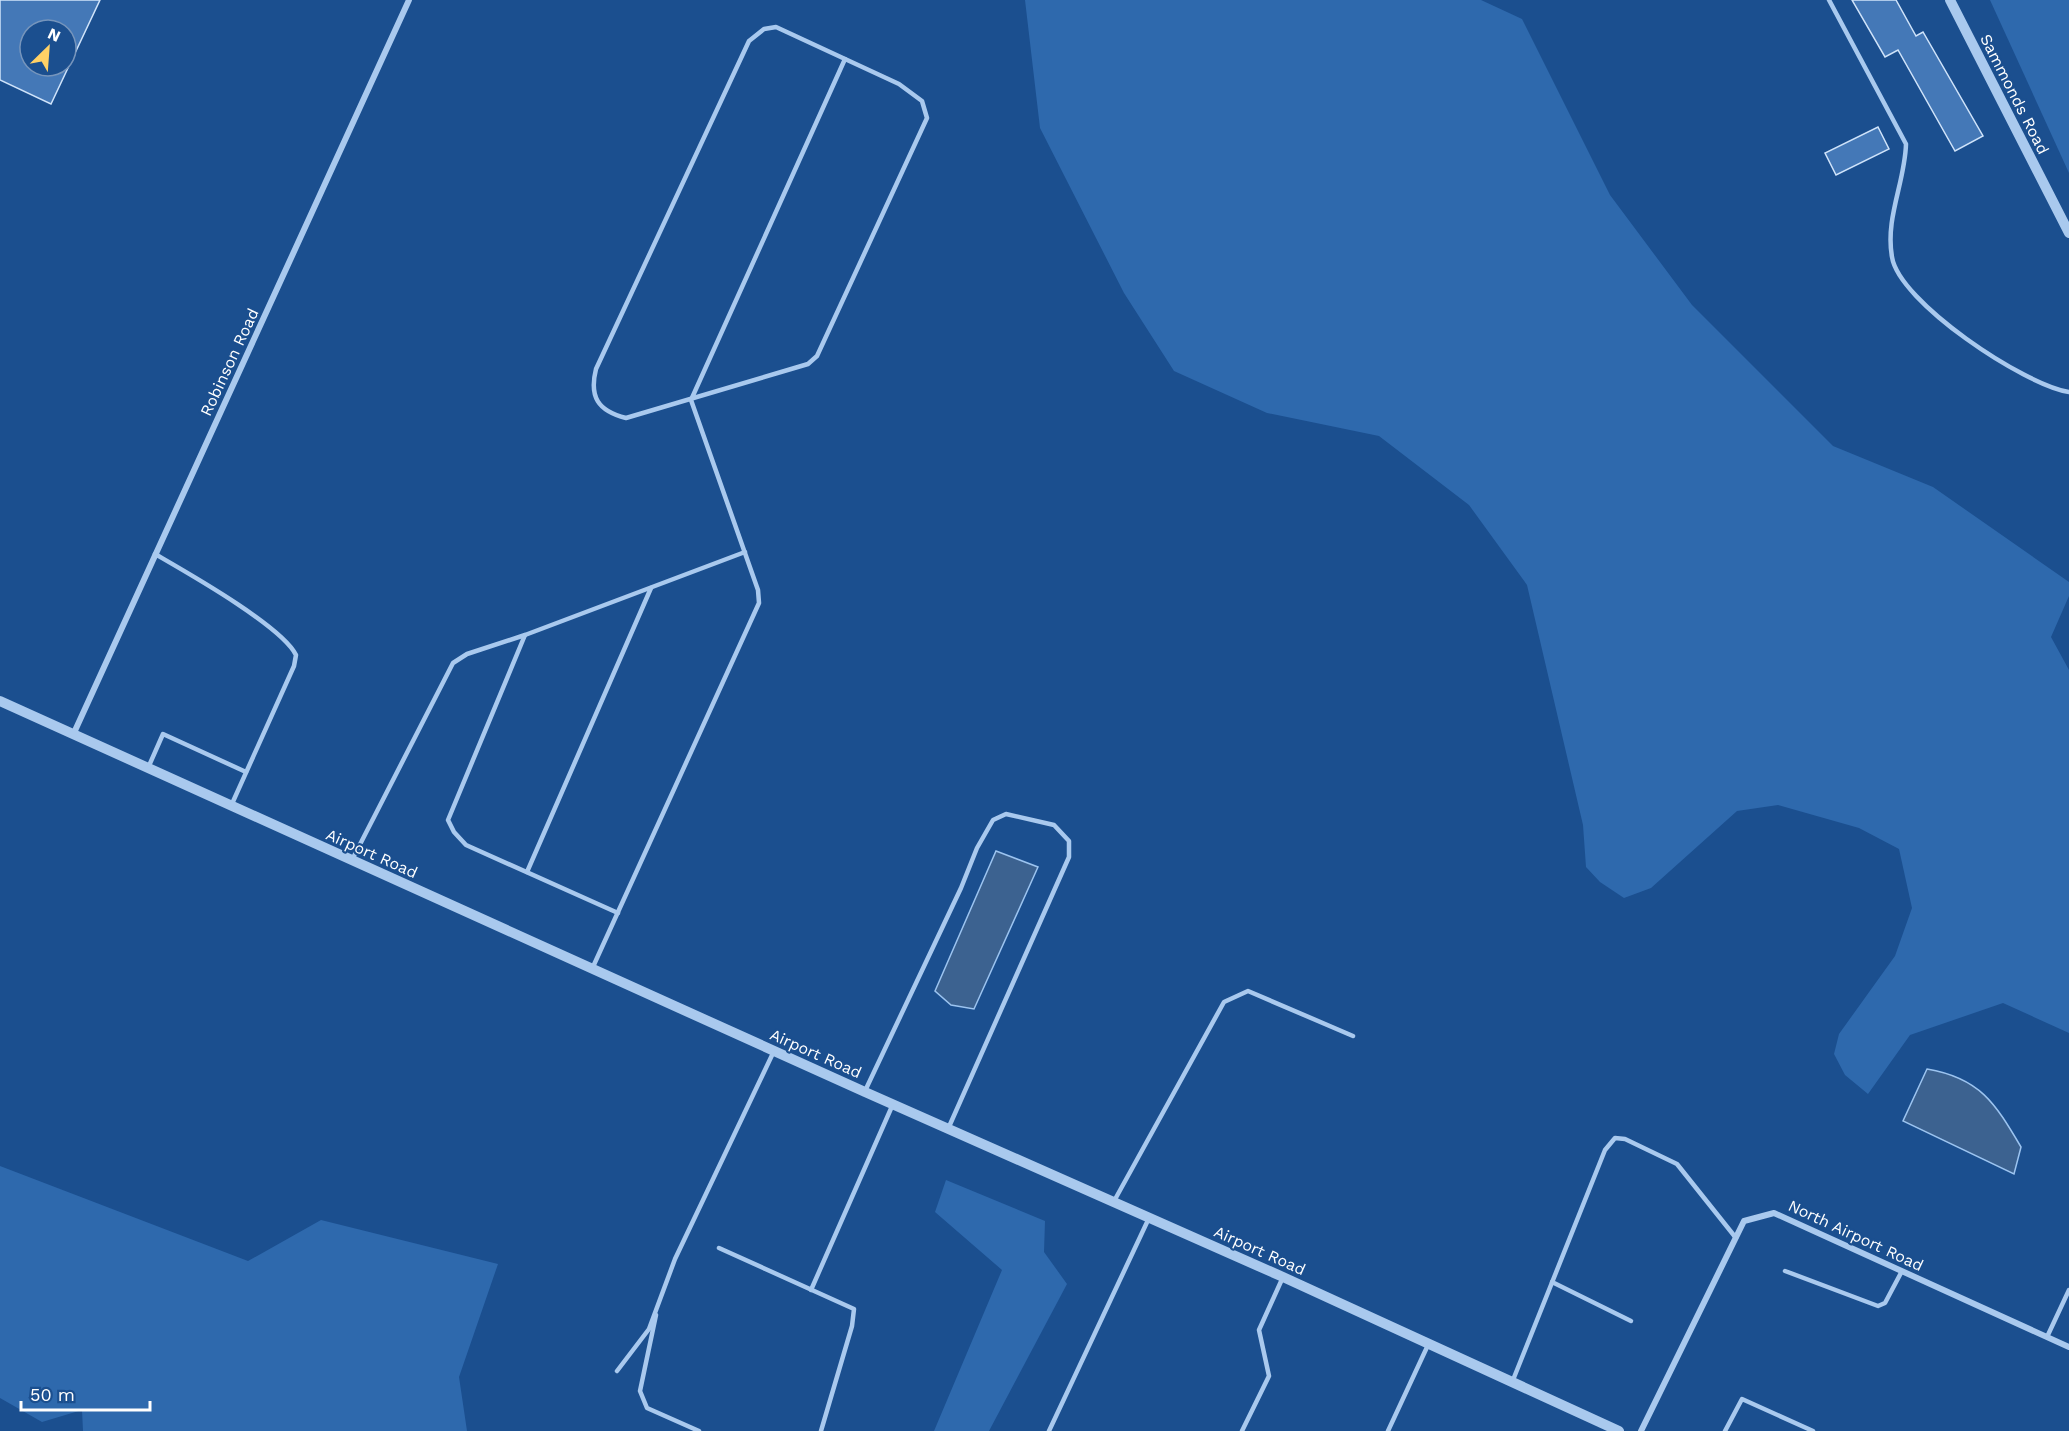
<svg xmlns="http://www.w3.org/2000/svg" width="2069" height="1431" font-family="'Work Sans',sans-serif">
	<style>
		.green { fill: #2e69ad }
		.water { fill: #3c6290; stroke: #9cc4f0; stroke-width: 1.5 }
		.building { fill: #4478b7; stroke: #cfe3fa; stroke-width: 1.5; fill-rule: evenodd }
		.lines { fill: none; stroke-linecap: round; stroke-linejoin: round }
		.service { stroke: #a9c9ee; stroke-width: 4.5 }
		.minor { stroke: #a9c9ee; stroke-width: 6 }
		.tertiary { stroke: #a9c9ee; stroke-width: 10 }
		.labels { text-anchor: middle; stroke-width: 4.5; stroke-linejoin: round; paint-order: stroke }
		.street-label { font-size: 16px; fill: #fff; stroke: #1b4f8f }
	</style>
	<rect width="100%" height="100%" fill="#1b4f8f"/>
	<g class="green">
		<polygon points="1025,0 1481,0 1522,19 1610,195 1692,305 1833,446 1933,487 2069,582 2069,596 2051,637 2069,670 2069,1033 2003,1003 1910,1035 1868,1094 1845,1075 1834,1054 1839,1034 1895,956 1912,908 1899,849 1859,828 1778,805 1737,811 1651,888 1624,898 1600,882 1586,867 1583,825 1527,585 1469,505 1379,436 1267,413 1174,371 1124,293 1040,128"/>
		<polygon points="1990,0 2069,0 2069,173"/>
		<polygon points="0,1166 248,1261 321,1220 498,1264 459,1377 467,1431 83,1431 82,1410 42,1422 0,1398"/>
		<polygon points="946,1180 1045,1221 1044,1252 1067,1284 989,1431 934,1431 1002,1270 935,1212"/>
	</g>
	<g class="water">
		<polygon points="996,851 1038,867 974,1009 951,1005 935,991"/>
		<path d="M1927 1069C1980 1078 1995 1103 2021 1147L2014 1174 1903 1121Z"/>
	</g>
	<g class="building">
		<path d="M0 0H100L51 104 0 80ZM30 30H66V66H30Z"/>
		<polygon points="1852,0 1896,0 1916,36 1923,32 1983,136 1955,151 1898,50 1885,57"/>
		<polygon points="1878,127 1889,149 1836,175 1825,153"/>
	</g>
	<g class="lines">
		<g class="service">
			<path d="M1829 0 1906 144C1905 182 1885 218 1892 257 1899 302 2024 385 2069 392"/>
			<path d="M776 27 899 84 922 101 927 118 817 356 808 364 626 418C598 411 589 397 596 369L749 41 764 29Z"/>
			<path d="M155 554C186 572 282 626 296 655L294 666 231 806"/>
			<polyline points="148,768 163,734 246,772"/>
			<polyline points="352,860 453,663 467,654 525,635"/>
			<polyline points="527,872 651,588"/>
			<polyline points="618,913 466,845 454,832 448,820 525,635 745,552"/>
			<polyline points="592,969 759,603 758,590 691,400 845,59"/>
			<polyline points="865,1091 961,888 977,848 993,820 1006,814 1054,825 1069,841 1069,857 948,1129"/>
			<polyline points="1113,1203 1224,1002 1248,991 1353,1036"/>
			<polyline points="719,1248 854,1309 852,1326 821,1431"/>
			<polyline points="1785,1271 1878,1306 1885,1303 1902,1271"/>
			<polyline points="1552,1282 1631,1321"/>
			<polyline points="811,1290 893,1104"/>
			<polyline points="656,1315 640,1391 647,1408 699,1431"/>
			<polyline points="2047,1337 2069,1290"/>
			<polyline points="617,1371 649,1329 675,1259 774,1051"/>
			<polyline points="1513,1380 1605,1150 1615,1138 1625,1139 1677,1164 1736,1238"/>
			<polyline points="1049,1431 1149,1218"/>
			<polyline points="1242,1431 1269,1376 1259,1330 1283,1277"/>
			<polyline points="1388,1431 1428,1345"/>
			<polyline points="1725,1431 1742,1399 1813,1431"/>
		</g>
		<g class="minor">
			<polyline points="73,735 409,0"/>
			<polyline points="1641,1431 1744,1221 1774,1213 2069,1347"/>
		</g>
		<g class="tertiary">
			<polyline points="1950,0 2069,233"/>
			<polyline points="0,701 865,1092 1283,1277 1619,1431"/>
		</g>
	</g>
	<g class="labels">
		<g class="street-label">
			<text transform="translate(2015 94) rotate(63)" y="6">Sammonds Road</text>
			<text transform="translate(229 362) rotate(-65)" y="6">Robinson Road</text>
			<text transform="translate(372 853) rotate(24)" y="6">Airport Road</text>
			<text transform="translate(816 1053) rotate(24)" y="6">Airport Road</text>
			<text transform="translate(1856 1235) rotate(25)" y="6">North Airport Road</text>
			<text transform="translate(1260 1250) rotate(24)" y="6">Airport Road</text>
		</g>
	</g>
	<g transform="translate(48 48) rotate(25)"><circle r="28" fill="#1b4f8f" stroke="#7695bc" stroke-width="1.5"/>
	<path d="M0-4.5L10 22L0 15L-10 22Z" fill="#ffd166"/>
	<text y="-9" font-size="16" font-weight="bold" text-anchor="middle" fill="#ffffff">N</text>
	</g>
	<path d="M21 1401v9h129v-9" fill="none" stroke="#ffffff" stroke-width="3"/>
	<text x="30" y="1401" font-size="18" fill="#ffffff" stroke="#1b4f8f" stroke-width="4.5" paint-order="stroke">50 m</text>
</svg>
